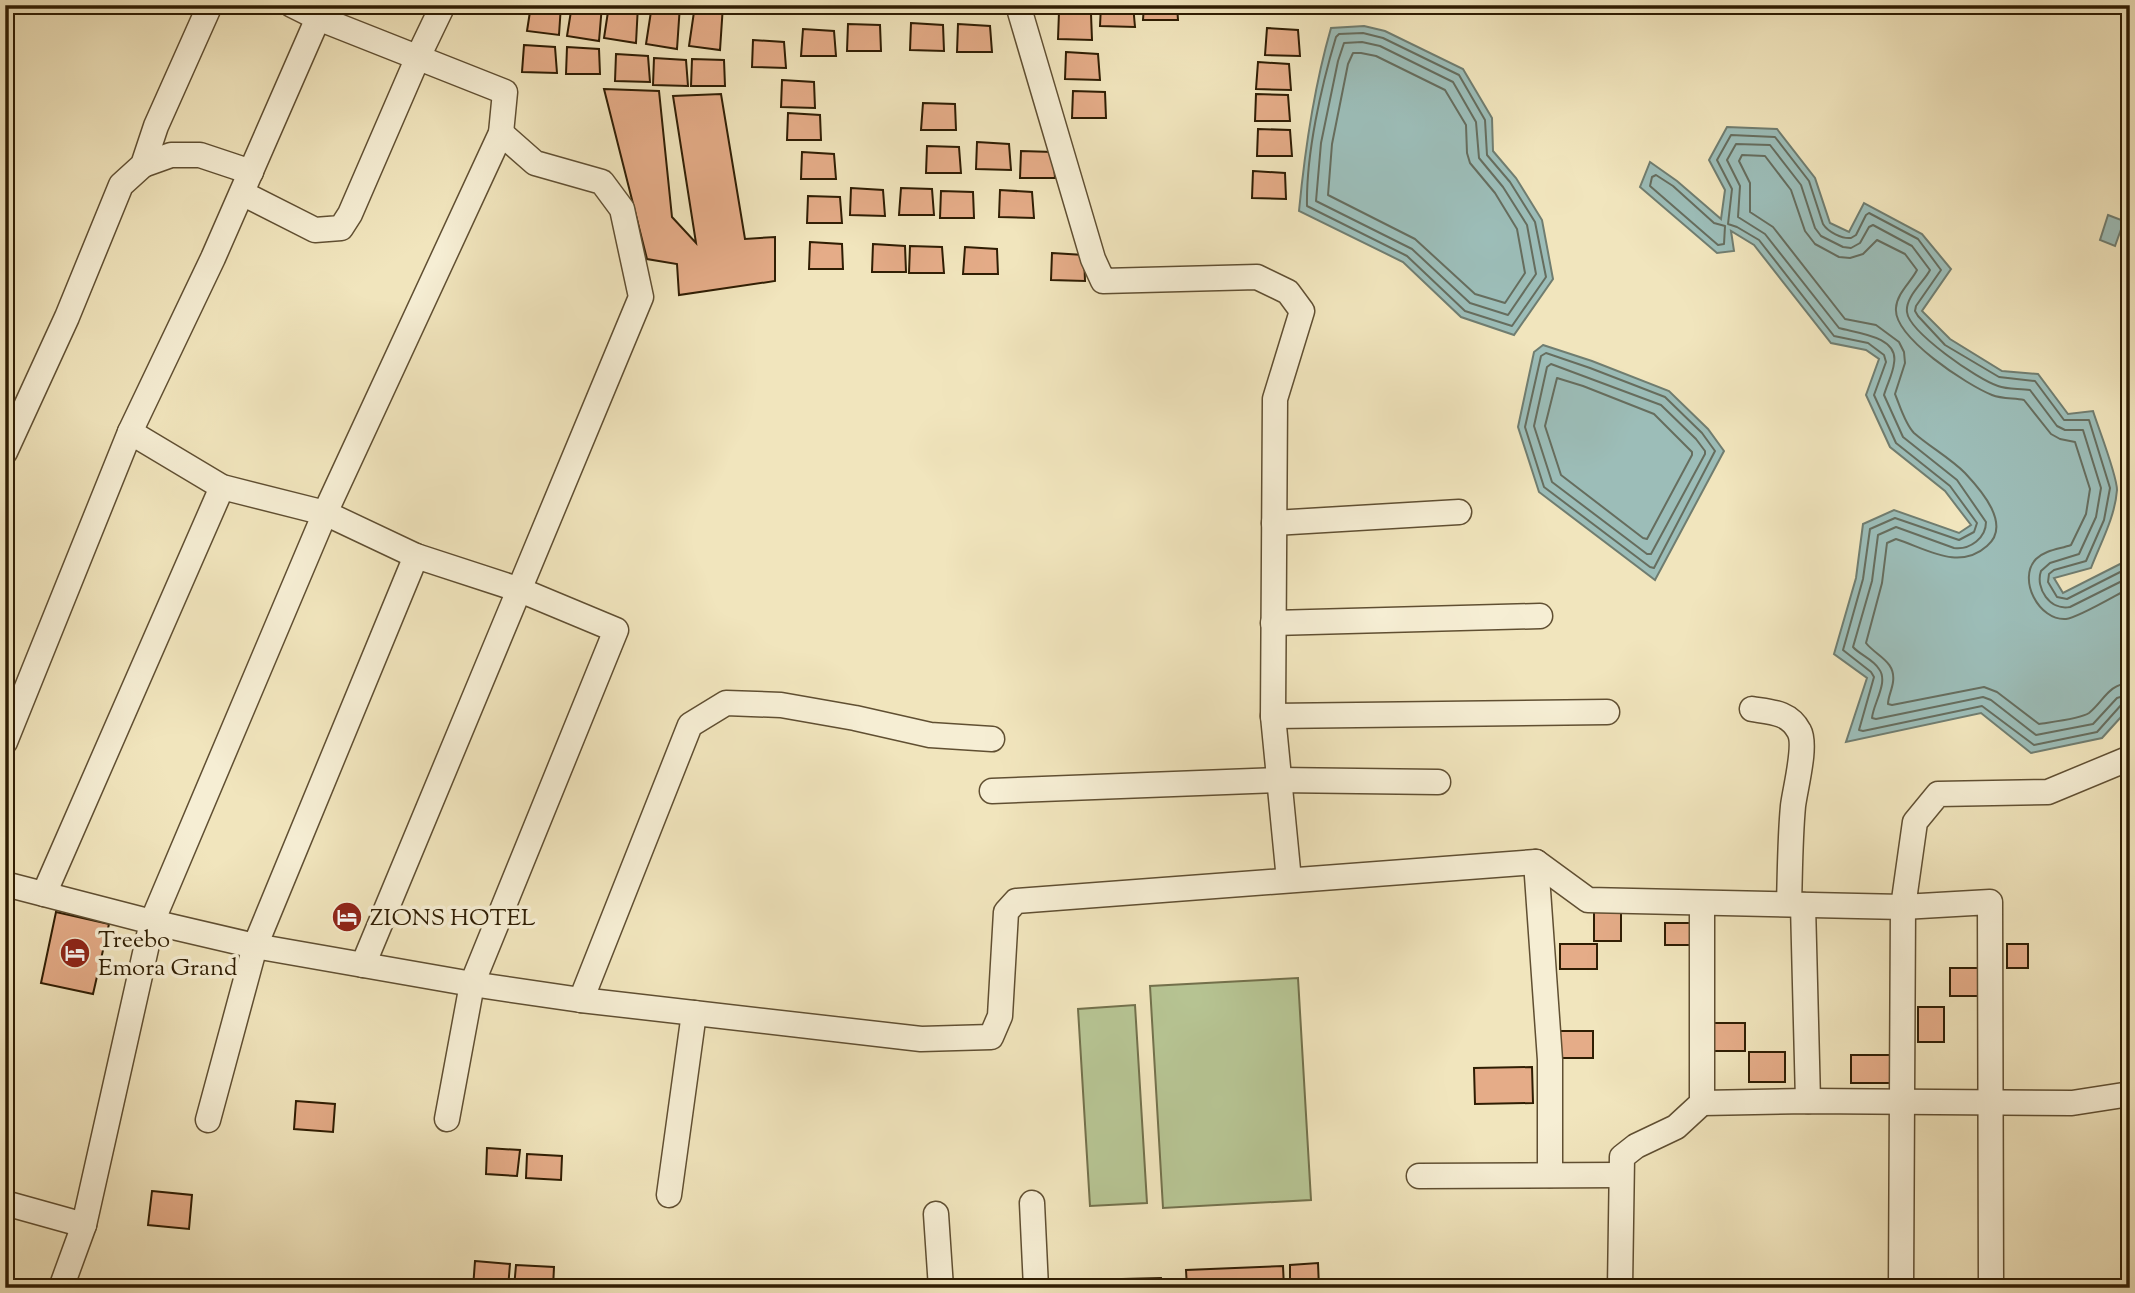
<svg xmlns="http://www.w3.org/2000/svg" width="2135" height="1293" font-family="'Sorts Mill Goudy',serif">
	<style>
		.green { fill: #b7c594; stroke: #73714c; stroke-width: 2 }
		.water { fill: #9cbdb8; stroke: #707d70; stroke-width: 2 }
		.lines { fill: none; stroke-linecap: round; stroke-linejoin: round }
		.shore { stroke: #666d5e; stroke-width: 2 }
		.building { fill: #e5ac88; stroke: #2f1d03; stroke-width: 2 }
		.street-casing { stroke: #604f32; stroke-width: 27 }
		.street { stroke: #f6eed4; stroke-width: 24 }
		.labels { text-anchor: middle; stroke-width: 7; stroke-linejoin: round; paint-order: stroke }
		.poi-label { font-size: 24px; fill: #2f1d03; stroke: #f6eed4; text-anchor: start }
	</style>
	<rect width="100%" height="100%" fill="#f1e5bd"/>
	<filter id="stains"><feTurbulence type="fractalNoise" baseFrequency=".00286" numOctaves="4"/><feColorMatrix values="0 0 0 0 .2 0 0 0 0 .09 0 0 0 0 .02 0 0 0 .5 -.17"/></filter>
	<radialGradient id="worn" r=".72"><stop offset=".6" stop-color="#630" stop-opacity="0"/><stop offset="1" stop-color="#630" stop-opacity=".3"/></radialGradient>
	<g class="green">
		<polygon points="1298,978 1311,1200 1163,1208 1150,986"/>
		<polygon points="1135,1005 1147,1203 1090,1206 1078,1009"/>
	</g>
	<g class="water">
		<path d="M1364 26 1385 31 1463 69 1492 118 1493 151 1516 178 1542 220 1553 279 1514 335 1461 317 1403 262 1299 211C1305 148 1314 87 1331 28Z"/>
		<path d="M1727 127 1777 129 1815 178 1830 223 1849 232 1864 203 1922 234 1951 269 1922 311 1950 339 2002 371 2038 374 2068 414 2093 411C2098 427 2117 475 2117 490 2115 517 2101 542 2091 568L2054 578 2063 593 2130 559V707L2102 738 2031 753 1981 713 1846 742 1867 678 1834 654 1856 578 1863 524 1894 510 1959 533 1971 525 1945 491 1890 447 1866 395 1879 359 1866 350 1831 343 1754 245 1731 231 1734 251 1717 253 1640 187 1650 162 1677 181 1721 219 1725 190 1709 160Z"/>
		<polygon points="2108,215 2124,221 2115,246 2100,240"/>
		<polygon points="1543,345 1592,361 1669,391 1708,429 1724,451 1655,580 1539,492 1518,427 1534,352"/>
	</g>
	<g class="lines">
		<g class="shore">
			<path d="M1363 33 1383 38 1459 75 1485 120 1487 155 1510 182 1535 222 1546 277 1512 326 1465 311 1407 256 1307 206C1306 154 1321 87 1336 37L1339 34Z"/>
			<polygon points="1362,42 1380,46 1453,82 1476,122 1479,158 1503,187 1527,225 1536,274 1508,315 1470,303 1412,249 1316,201 1321,143 1338,61 1344,43"/>
			<polygon points="1353,53 1361,53 1376,56 1445,90 1466,125 1467,153 1470,163 1495,193 1517,229 1525,273 1505,303 1475,294 1415,239 1328,195 1332,144 1348,64"/>
			<polygon points="1656,175 1673,186 1714,223 1725,226 1724,244 1718,245 1650,186 1652,177"/>
			<polygon points="1546,353 1590,368 1665,397 1702,433 1715,451 1654,568 1650,567 1544,487 1525,427 1541,356"/>
			<polygon points="1551,364 1661,405 1696,439 1705,451 1705,454 1651,554 1647,554 1552,482 1534,426 1547,367"/>
			<polygon points="1557,378 1583,386 1654,414 1692,452 1692,455 1647,539 1643,538 1561,475 1545,426"/>
			<path d="M2130 567 2067 599 2057 597 2048 582 2049 574 2054 570 2086 561 2104 520 2110 488 2089 420H2064L2035 381 1999 377 1945 345 1918 316 1915 311 1916 306 1941 270 1918 239 1869 213 1866 215 1856 235 1851 238C1842 239 1828 232 1823 224L1809 181 1775 137 1731 135 1717 160 1732 189 1728 224 1737 227 1759 240 1834 336 1868 343 1884 355 1886 362 1874 395 1896 443 1950 486 1977 523 1974 532 1959 540 1895 518 1870 529 1863 579 1843 650 1871 672 1874 677 1859 730 1863 731 1982 706 2034 745 2097 732 2122 704 2130 703"/>
			<path d="M2130 577 2070 607C2050 611 2035 588 2041 571L2050 563 2079 554 2096 517 2101 488 2083 430H2065L2057 426 2030 390C2020 388 2008 390 1998 386 1978 380 1909 332 1907 312 1905 297 1924 282 1930 270L1912 246 1873 225 1869 227 1860 243 1851 248 1843 247 1821 236 1815 228 1801 185 1770 145 1736 144 1727 160 1740 186 1738 217 1765 234 1839 328C1856 333 1899 336 1894 363 1893 374 1887 384 1884 395L1903 437 1957 480 1986 522C1986 538 1970 550 1954 548L1896 527 1878 535 1872 581 1853 647C1860 655 1873 659 1879 669 1889 682 1873 704 1872 718L1876 719 1983 697 1991 700 2036 735 2093 724 2117 698 2130 694"/>
			<path d="M2130 588C2116 595 2078 618 2066 619 2039 621 2017 579 2036 559 2045 550 2060 549 2071 545L2086 514 2090 489 2075 442 2060 439 2051 434 2024 400C2014 398 2002 399 1992 395 1967 385 1893 337 1896 308 1897 293 1911 282 1917 270L1905 254 1877 240 1863 254 1850 258 1839 257 1815 244 1805 231 1791 190 1765 156 1742 155 1739 161 1750 183V212L1773 227 1845 319 1876 325 1899 342 1904 352 1905 363 1895 394C1900 406 1905 424 1914 433 1930 447 1950 458 1965 473 1981 490 2012 525 1987 546 1959 571 1927 549 1896 539L1887 543 1882 583 1866 643C1876 656 1896 661 1893 682 1892 690 1888 697 1888 704L1892 705 1984 687 1997 692 2039 724C2051 722 2080 719 2089 713 2104 701 2108 684 2130 683"/>
		</g>
	</g>
	<g class="building">
		<polygon points="531,5 561,5 559,35 527,31"/>
		<polygon points="572,5 602,5 599,41 567,36"/>
		<polygon points="609,5 638,5 636,43 604,38"/>
		<polygon points="652,5 680,5 677,49 646,44"/>
		<polygon points="695,5 723,5 720,50 689,46"/>
		<polygon points="1101,5 1133,5 1135,27 1100,26"/>
		<polygon points="1144,5 1177,5 1178,20 1143,20"/>
		<polygon points="1059,12 1091,14 1092,40 1058,39"/>
		<polygon points="911,23 943,25 944,51 910,50"/>
		<polygon points="848,24 880,25 881,51 847,51"/>
		<polygon points="958,24 990,26 992,52 957,52"/>
		<polygon points="1267,28 1298,30 1300,56 1265,55"/>
		<polygon points="803,29 834,31 836,56 801,56"/>
		<polygon points="753,40 784,42 786,68 752,67"/>
		<polygon points="524,45 555,47 557,73 522,72"/>
		<polygon points="567,47 599,49 600,74 566,74"/>
		<polygon points="1066,52 1098,54 1100,80 1065,79"/>
		<polygon points="616,54 648,56 650,82 615,81"/>
		<polygon points="654,58 686,60 688,86 653,85"/>
		<polygon points="692,59 724,60 725,86 691,86"/>
		<polygon points="1258,62 1289,64 1291,90 1256,89"/>
		<polygon points="782,80 814,82 815,108 781,107"/>
		<polygon points="604,89 659,91 672,217 696,243 673,96 721,94 745,239 775,237 775,281 679,295 677,264 647,259"/>
		<polygon points="1073,91 1105,92 1106,118 1072,118"/>
		<polygon points="1256,94 1288,95 1290,121 1255,121"/>
		<polygon points="923,103 955,104 956,130 921,130"/>
		<polygon points="788,113 820,115 821,140 787,140"/>
		<polygon points="1258,129 1290,130 1292,156 1257,156"/>
		<polygon points="977,142 1009,144 1011,170 976,169"/>
		<polygon points="927,146 959,147 961,173 926,173"/>
		<polygon points="1021,151 1053,152 1055,178 1020,178"/>
		<polygon points="802,152 834,154 836,179 801,179"/>
		<polygon points="1253,171 1285,173 1286,199 1252,198"/>
		<polygon points="851,188 883,190 885,216 850,215"/>
		<polygon points="901,188 932,189 934,215 899,215"/>
		<polygon points="1000,190 1032,192 1034,218 999,217"/>
		<polygon points="941,191 973,192 974,218 940,218"/>
		<polygon points="808,196 840,197 842,223 807,223"/>
		<polygon points="810,242 842,244 843,269 809,269"/>
		<polygon points="873,244 905,246 906,272 872,272"/>
		<polygon points="910,246 942,247 944,273 909,273"/>
		<polygon points="965,247 997,249 998,274 963,274"/>
		<polygon points="1052,253 1084,255 1085,281 1051,280"/>
		<rect x="1594" y="910" width="27" height="31"/>
		<polygon points="56,912 109,924 93,994 41,983"/>
		<rect x="1665" y="923" width="25" height="22"/>
		<rect x="1560" y="944" width="37" height="25"/>
		<rect x="2007" y="944" width="21" height="24"/>
		<rect x="1950" y="968" width="33" height="28"/>
		<rect x="1918" y="1007" width="26" height="35"/>
		<rect x="1713" y="1023" width="32" height="28"/>
		<rect x="1558" y="1031" width="35" height="27"/>
		<rect x="1749" y="1052" width="36" height="30"/>
		<rect x="1851" y="1055" width="39" height="28"/>
		<polygon points="1532,1067 1533,1103 1475,1104 1474,1068"/>
		<polygon points="296,1101 335,1104 333,1132 294,1129"/>
		<polygon points="487,1148 520,1150 517,1176 486,1174"/>
		<polygon points="527,1154 562,1156 561,1180 526,1178"/>
		<polygon points="152,1191 192,1195 189,1229 148,1225"/>
		<polygon points="475,1261 510,1264 508,1288 473,1288"/>
		<polygon points="1318,1263 1319,1288 1290,1288 1290,1265"/>
		<polygon points="516,1265 554,1267 553,1288 514,1288"/>
		<polygon points="1283,1266 1284,1288 1187,1288 1186,1270"/>
		<polygon points="1161,1278 1162,1286 1176,1285 1177,1288 1124,1288 1123,1279"/>
	</g>
	<g class="lines">
		<g class="street-casing">
			<g id="street">
				<polyline points="1018,5 1093,259 1103,281 1257,277 1288,292 1302,311 1275,399 1273,716 1289,880"/>
				<polyline points="143,165 171,155 200,155 251,172"/>
				<polyline points="242,193 315,230 341,228 350,214 418,57 443,5"/>
				<polyline points="130,432 222,487 325,513 416,556 520,590 616,630 472,984 447,1119"/>
				<polyline points="5,452 67,317 121,185 143,165 156,126 210,5"/>
				<polyline points="1274,523 1459,512"/>
				<polyline points="1273,623 1540,616"/>
				<path d="M1752 709C1771 712 1789 712 1799 731 1807 745 1795 789 1793 806 1790 838 1790 872 1789 904"/>
				<polyline points="1273,716 1607,712"/>
				<polyline points="5,742 130,432 213,258 318,18"/>
				<polyline points="992,791 1278,780 1438,782"/>
				<polyline points="1536,862 1550,1060 1550,1175"/>
				<polyline points="5,884 152,922 255,946 472,984 581,1000 921,1039 991,1037 1000,1016 1006,912 1016,901 1536,862 1588,900 1903,907 1901,1288"/>
				<polyline points="44,894 222,487"/>
				<polyline points="1803,905 1808,1101"/>
				<polyline points="363,965 641,297 622,209 602,182 535,163 501,133"/>
				<polyline points="581,1000 690,725 726,703 781,705 855,718 930,735 992,739"/>
				<polyline points="1702,1103 1808,1101 2072,1103 2130,1094"/>
				<polyline points="208,1120 255,946 416,556"/>
				<polyline points="1419,1176 1620,1175"/>
				<polyline points="669,1195 694,1013"/>
				<polyline points="5,1203 84,1225"/>
				<polyline points="1032,1203 1036,1288"/>
				<polyline points="936,1214 941,1288"/>
				<polyline points="61,1288 84,1225 152,922 325,513 501,133 505,92 318,18 292,5"/>
				<polyline points="1620,1288 1622,1157 1636,1146 1676,1127 1702,1103 1702,903"/>
				<polyline points="1991,1288 1990,902 1903,907 1915,822 1938,794 2048,792 2130,758"/>
			</g>
		</g>
		<use href="#street" class="street"/>
	</g>
	<defs>
		<g id="hotel-disc" transform="scale(1.575)"><circle r="9.5" fill="#8f2418" stroke="#f6eed4"/><path d="M-6-4.5h1.5V1H6V5H4.5V3h-9V5H-6ZM-4 0a1.8 1.8 0 1 1 3.6 0ZM.5 0V-2.5h3Q6-2.5 6 0Z" fill="#fff"/></g>
	</defs>
	<g fill-rule="evenodd">
		<use href="#hotel-disc" x="347" y="917"/>
		<use href="#hotel-disc" x="75" y="953"/>
	</g>
	<g class="labels">
		<g class="poi-label">
			<text x="370" y="925">ZIONS HOTEL</text>
			<text x="98" y="947">Treebo<tspan x="98" dy="28">Emora Grand</tspan></text>
		</g>
	</g>
	<rect width="2135" height="1293" fill="none" stroke="#f1e5bd" stroke-width="28"/>
	<rect x="7" y="7" width="2121" height="1279" fill="none" stroke="#2f1d03" stroke-width="3.5"/>
	<rect x="14" y="14" width="2107" height="1265" fill="none" stroke="#2f1d03" stroke-width="2"/>
	<rect width="100%" height="100%" filter="url(#stains)"/>
	<rect width="100%" height="100%" fill="url(#worn)"/>
</svg>
